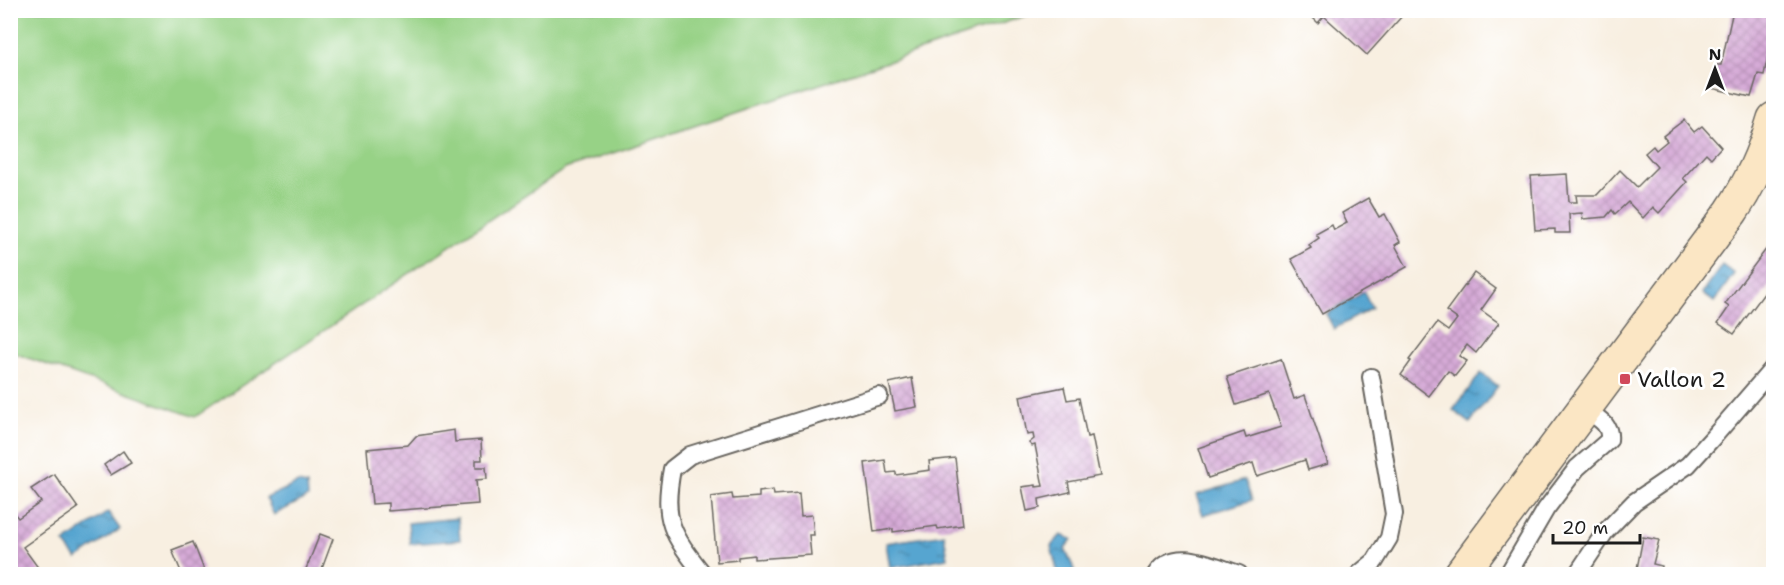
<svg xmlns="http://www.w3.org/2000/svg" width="1784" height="585" font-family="'Shantell Sans',sans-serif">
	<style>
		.green { fill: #97d286; stroke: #5a7751; stroke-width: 1.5 }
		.water { fill: url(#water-ripples); stroke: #3a6076; stroke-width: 1.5 }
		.building { fill: url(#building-cross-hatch) }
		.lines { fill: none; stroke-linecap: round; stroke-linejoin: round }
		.lane-casing { stroke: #696661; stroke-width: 20 }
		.secondary-casing { stroke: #696661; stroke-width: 36 }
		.lane { stroke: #fff; stroke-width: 16 }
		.secondary { stroke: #fbe6c4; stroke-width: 33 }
		.poi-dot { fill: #d1495b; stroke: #fff; stroke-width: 2 }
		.labels { text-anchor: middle; stroke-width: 6; stroke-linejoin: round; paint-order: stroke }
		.poi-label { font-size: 22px; fill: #1c1c1c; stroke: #fff; text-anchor: start }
	</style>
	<defs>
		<pattern id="water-ripples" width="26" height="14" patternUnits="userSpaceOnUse" patternTransform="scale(1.5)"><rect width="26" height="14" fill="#57a5d0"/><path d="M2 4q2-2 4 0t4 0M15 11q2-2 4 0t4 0" fill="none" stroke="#4786a8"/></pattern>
		<pattern id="building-cross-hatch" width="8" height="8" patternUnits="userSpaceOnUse" patternTransform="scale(1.5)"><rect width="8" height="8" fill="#d6aad7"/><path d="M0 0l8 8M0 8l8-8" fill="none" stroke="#b792b8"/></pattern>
	</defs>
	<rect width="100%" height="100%" fill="#fff"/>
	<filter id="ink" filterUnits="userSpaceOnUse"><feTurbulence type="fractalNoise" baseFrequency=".0167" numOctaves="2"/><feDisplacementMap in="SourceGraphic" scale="12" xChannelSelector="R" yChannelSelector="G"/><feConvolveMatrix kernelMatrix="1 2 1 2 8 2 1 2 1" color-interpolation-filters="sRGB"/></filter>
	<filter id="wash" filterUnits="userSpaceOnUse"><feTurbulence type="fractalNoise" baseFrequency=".008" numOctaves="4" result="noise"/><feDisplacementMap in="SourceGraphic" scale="24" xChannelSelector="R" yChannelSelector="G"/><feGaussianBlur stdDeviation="1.35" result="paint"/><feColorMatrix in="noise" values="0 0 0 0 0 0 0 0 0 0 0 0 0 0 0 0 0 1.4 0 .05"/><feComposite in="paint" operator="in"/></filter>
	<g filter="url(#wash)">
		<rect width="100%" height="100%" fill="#f8efe1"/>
		<polygon class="green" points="11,10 1040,10 1040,11 565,169 195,417 11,352"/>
		<g class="water">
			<polygon points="1722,265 1734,274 1714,302 1702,293"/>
			<polygon points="1364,292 1372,308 1334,329 1326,314"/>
			<polygon points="1481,373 1498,386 1470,423 1453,410"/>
			<polygon points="1245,480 1252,500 1203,515 1196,495"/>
			<polygon points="298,483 307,485 308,497 274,515 266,498"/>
			<polygon points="108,512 120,529 77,559 64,543"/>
			<polygon points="458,518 460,540 410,544 408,523"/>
			<polygon points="944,534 948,558 890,568 886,543"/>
			<polygon points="1061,535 1072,539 1065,549 1076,573 1058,574 1051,546"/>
		</g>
		<g id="blocks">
			<g class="building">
				<polygon points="1305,10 1388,10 1390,13 1392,10 1450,10 1450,14 1403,15 1367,55 1324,16 1318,23"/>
				<polygon points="1733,10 1746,10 1774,17 1774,27 1764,75 1758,74 1751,97 1711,88 1716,65 1721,65"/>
				<polygon points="1684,120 1694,132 1702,126 1721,147 1711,158 1706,153 1683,178 1687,182 1659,213 1653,207 1643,218 1628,202 1615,214 1612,210 1606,217 1583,219 1582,213 1569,214 1570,233 1555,233 1555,229 1535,230 1531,176 1567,174 1569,202 1577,202 1576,195 1597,195 1620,170 1637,187 1657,167 1645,153 1653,146 1656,150 1667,141 1663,136"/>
				<polygon points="1368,198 1379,217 1385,214 1400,242 1395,245 1407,267 1322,314 1291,259 1311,248 1309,245 1319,238 1316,234 1332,225 1334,230 1347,223 1342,213"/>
				<polygon points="1767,248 1774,253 1774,280 1734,334 1718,323 1729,307 1725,304"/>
				<polygon points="1474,273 1496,289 1481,310 1499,323 1476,353 1467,345 1459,356 1467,361 1455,376 1448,371 1429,396 1401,375 1411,361 1409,360 1437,323 1448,331 1457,319 1446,311"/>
				<polygon points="1281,359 1294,399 1305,395 1328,464 1308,470 1305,460 1257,476 1253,463 1208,478 1198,448 1244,432 1246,438 1281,427 1269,394 1236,405 1227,377"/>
				<polygon points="912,378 917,407 895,411 889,383"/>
				<polygon points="1064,387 1067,400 1079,398 1087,437 1092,436 1100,476 1068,482 1070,492 1039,499 1040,508 1027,511 1022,487 1036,485 1036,487 1043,486 1035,445 1032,446 1029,443 1034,439 1033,434 1027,435 1020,396"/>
				<polygon points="454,430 455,442 481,440 482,460 476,460 476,467 486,467 487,479 476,480 478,504 388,511 388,503 372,504 367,449 408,445 416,436"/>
				<polygon points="123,451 131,463 111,475 104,465"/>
				<polygon points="955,458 963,525 938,529 937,526 893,532 893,529 874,532 865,463 885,460 887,473 896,472 896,475 930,470 929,461"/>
				<polygon points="54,474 78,508 23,547 42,573 10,574 10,508 18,518 41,502 31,489"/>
				<polygon points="773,490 774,495 799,493 801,516 812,515 814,535 809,535 811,555 754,559 754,555 738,557 738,560 717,562 711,497 732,494 733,499 759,497 759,492"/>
				<polygon points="320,534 333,539 320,574 304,574"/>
				<polygon points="1643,537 1659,540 1653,564 1662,566 1661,574 1636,574"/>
				<polygon points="193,542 204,570 192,574 182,574 172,550"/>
			</g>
		</g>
	</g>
	<g filter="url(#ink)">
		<use href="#blocks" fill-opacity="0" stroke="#696661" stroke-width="1.5"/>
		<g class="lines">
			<g class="lane-casing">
				<g id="lane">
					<path d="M703 574C672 534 662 521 672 469L690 455 879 396"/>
					<path d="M1156 574C1174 545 1213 566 1239 574"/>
					<polyline points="1359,574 1375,561 1389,538 1394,514 1371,377"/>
					<path d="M1508 574 1546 509 1577 468 1609 440C1611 423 1597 418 1585 409"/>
					<polyline points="1577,574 1605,532 1634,502 1688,465 1717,433 1774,367"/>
				</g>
			</g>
			<g class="secondary-casing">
				<path id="secondary" d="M1461 574 1731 212C1751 183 1764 153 1774 119"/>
			</g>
			<use href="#lane" class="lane"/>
			<use href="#secondary" class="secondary"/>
		</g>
	</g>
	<rect class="poi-dot" x="1619" y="373" width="12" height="12" rx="3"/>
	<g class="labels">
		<g class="poi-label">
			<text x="1637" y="387">Vallon 2</text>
		</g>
	</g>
	<rect width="1784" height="585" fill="none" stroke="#fff" stroke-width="36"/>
	<g transform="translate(1715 69)" stroke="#ffffff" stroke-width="4.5" paint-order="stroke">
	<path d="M0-4.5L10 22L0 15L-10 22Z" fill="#1c1c1c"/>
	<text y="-9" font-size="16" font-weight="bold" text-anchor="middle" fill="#1c1c1c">N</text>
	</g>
	<path d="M1553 534v9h87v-9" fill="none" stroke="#1c1c1c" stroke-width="3"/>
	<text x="1562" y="534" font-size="18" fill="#1c1c1c" stroke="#ffffff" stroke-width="4.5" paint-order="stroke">20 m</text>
</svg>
